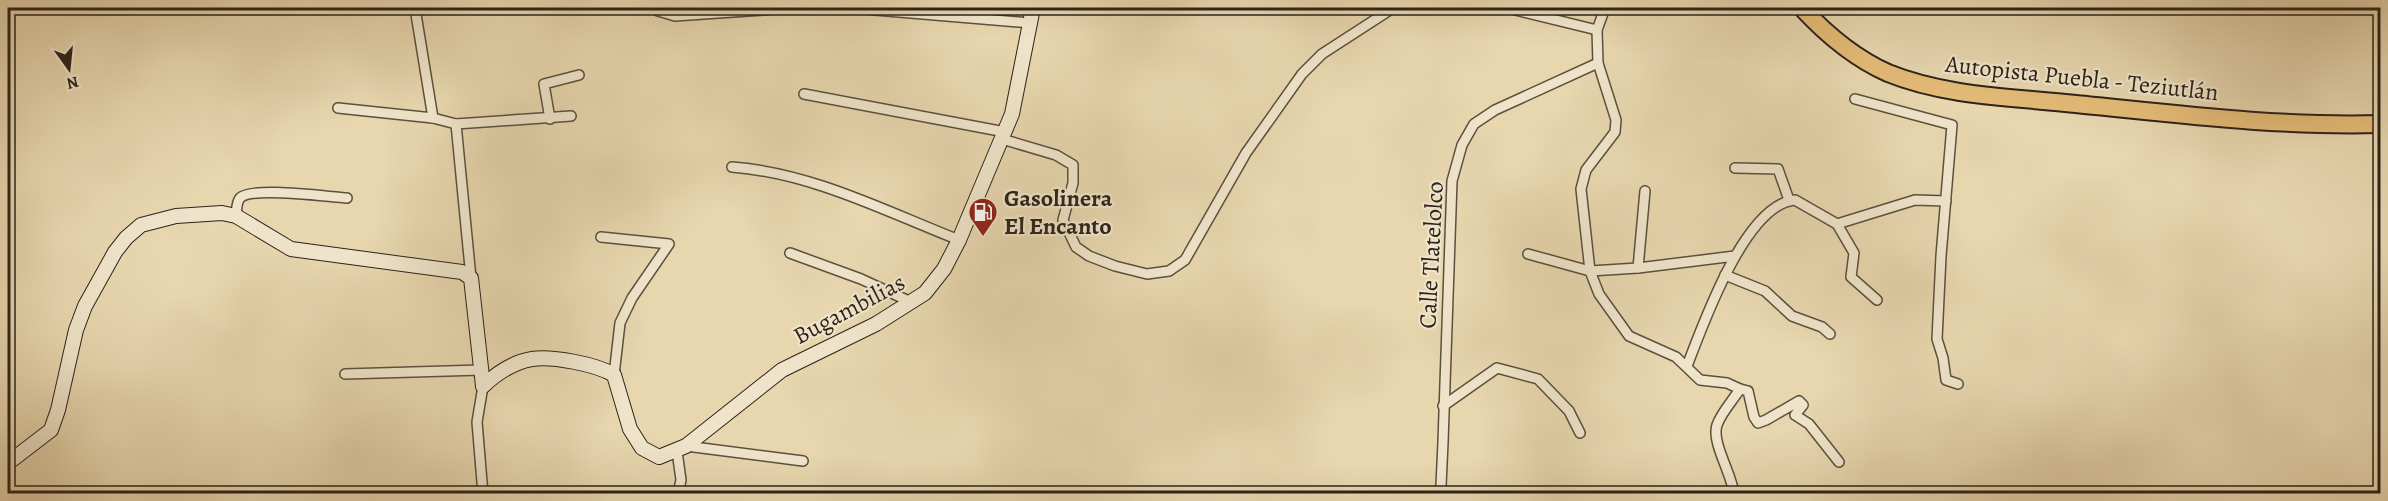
<svg xmlns="http://www.w3.org/2000/svg" width="2388" height="501" font-family="Alegreya,serif">
	<style>
		.lines { fill: none; stroke-linecap: round; stroke-linejoin: round }
		.street-casing { stroke: #5b503f; stroke-width: 12 }
		.secondary-casing { stroke: #2c231a; stroke-width: 16 }
		.highway-casing { stroke: #2c231a; stroke-width: 20 }
		.street { stroke: #efe4ca; stroke-width: 9 }
		.secondary { stroke: #efe4ca; stroke-width: 14 }
		.highway { stroke: #e4bb77; stroke-width: 16 }
		.labels { text-anchor: middle; stroke-width: 4.5; stroke-linejoin: round; paint-order: stroke }
		.street-label { font-size: 24px; fill: #2c231a; stroke: #efe4ca }
		.poi-label { font-size: 24px; font-weight: bold; fill: #2c231a; stroke: #efe4ca; text-anchor: start }
	</style>
	<rect width="100%" height="100%" fill="#e7d6ae"/>
	<filter id="stains"><feTurbulence type="fractalNoise" baseFrequency=".00333" numOctaves="4"/><feColorMatrix values="0 0 0 0 .2 0 0 0 0 .09 0 0 0 0 .02 0 0 0 .5 -.17"/></filter>
	<radialGradient id="worn" r=".72"><stop offset=".6" stop-color="#630" stop-opacity="0"/><stop offset="1" stop-color="#630" stop-opacity=".3"/></radialGradient>
	<g class="lines">
		<g class="street-casing">
			<g id="street">
				<polyline points="415,8 433,118"/>
				<polyline points="655,8 658,11 675,16 791,8"/>
				<polyline points="851,8 1030,23"/>
				<polyline points="1507,8 1597,30"/>
				<path d="M1605 8 1597 30 1598 63 1616 120 1615 132 1586 170 1581 189 1590 271 1599 294 1629 336 1676 357 1700 380 1727 383 1740 389C1733 400 1721 413 1717 425 1711 442 1732 474 1734 494"/>
				<polyline points="804,94 1005,132"/>
				<polyline points="1855,99 1952,125 1941,256 1937,339 1943,358 1946,380 1958,384"/>
				<polyline points="338,108 433,118 456,124 571,116"/>
				<polyline points="550,119 544,84 579,75"/>
				<polyline points="456,124 471,278"/>
				<polyline points="1002,139 1056,155 1073,165 1073,183 1063,220 1076,247 1089,256 1115,266 1147,274 1169,271 1185,260 1246,153 1302,74 1322,54 1393,8"/>
				<path d="M732 167C812 173 885 211 959 240"/>
				<polyline points="1735,168 1778,169 1789,200"/>
				<path d="M236 216C237 210 236 203 240 198 252 186 328 197 347 198"/>
				<polyline points="1837,224 1854,253 1851,277 1877,300"/>
				<polyline points="601,237 669,244 632,298 620,323 614,375"/>
				<polyline points="790,253 861,279 911,302"/>
				<polyline points="1528,254 1590,271 1638,268 1735,256"/>
				<polyline points="1638,268 1645,191"/>
				<polyline points="1725,275 1765,291 1792,316 1822,327 1830,334"/>
				<path d="M1687 366C1703 325 1745 204 1795 200L1837 224 1915 200 1946 201"/>
				<polyline points="345,374 481,370"/>
				<polyline points="1740,389 1748,391 1754,417 1758,423 1766,420 1799,401 1803,405 1795,415 1809,424 1839,462"/>
				<polyline points="1443,406 1497,368 1538,379 1569,411 1580,433"/>
				<polyline points="686,446 803,461"/>
				<polyline points="677,451 681,480 678,494"/>
				<polyline points="483,494 477,422 483,386"/>
				<polyline points="1438,494 1441,486 1443,442 1452,181 1462,145 1474,124 1495,110 1598,63"/>
			</g>
		</g>
		<g class="secondary-casing">
			<g id="secondary">
				<path d="M483 386C496 374 513 362 532 359 552 356 596 364 614 375L630 429 642 448 659 457 686 446 782 370 876 324 925 293 944 269 959 240 1012 114 1033 8"/>
				<polyline points="8,463 51,430 58,410 76,330 85,306 115,252 126,238 141,225 176,216 222,213 236,216 291,249 462,272 471,278 483,386"/>
			</g>
		</g>
		<g class="highway-casing">
			<path id="highway" d="M1802 8C1827 35 1854 58 1888 73 1947 97 2014 97 2076 104 2177 114 2279 127 2380 124"/>
		</g>
		<use href="#street" class="street"/>
		<use href="#secondary" class="secondary"/>
		<use href="#highway" class="highway"/>
	</g>
	<defs>
		<g id="fuel-pin" transform="scale(1.5)"><path d="M0 17L-7.5 6A9.5 9.5 0 1 1 7.5 6Z" fill="#8f2418" stroke="#efe4ca"/><path d="M-5.5-6h7V0h2V4h1.3V-2.5L3-4.5l.8-.8L6-3V5H2.5V1h-1V6h-7ZM-4.2-4.7v3.2H.2V-4.7Z" fill="#fff"/></g>
	</defs>
	<g fill-rule="evenodd">
		<use href="#fuel-pin" x="983" y="212"/>
	</g>
	<g class="labels">
		<g class="street-label">
			<text transform="translate(2082 78) rotate(6)" y="8">Autopista Puebla - Teziutlán</text>
			<text transform="translate(1431 255) rotate(-87)" y="8">Calle Tlatelolco</text>
			<text transform="translate(849 309) rotate(-28)" y="8">Bugambilias</text>
		</g>
		<g class="poi-label">
			<text x="1004" y="206">Gasolinera<tspan x="1004" dy="28">El Encanto</tspan></text>
		</g>
	</g>
	<rect width="2388" height="501" fill="none" stroke="#e7d6ae" stroke-width="30"/>
	<rect x="9" y="9" width="2370" height="483" fill="none" stroke="#2c231a" stroke-width="3"/>
	<rect x="15" y="15" width="2358" height="471" fill="none" stroke="#2c231a" stroke-width="1.5"/>
	<g transform="translate(69 69) rotate(165)" stroke="#efe4ca" stroke-width="4.5" paint-order="stroke">
	<path d="M0-4.5L10 22L0 15L-10 22Z" fill="#2c231a"/>
	<text y="-9" font-size="16" font-weight="bold" text-anchor="middle" fill="#2c231a">N</text>
	</g>
	<rect width="100%" height="100%" filter="url(#stains)"/>
	<rect width="100%" height="100%" fill="url(#worn)"/>
</svg>
